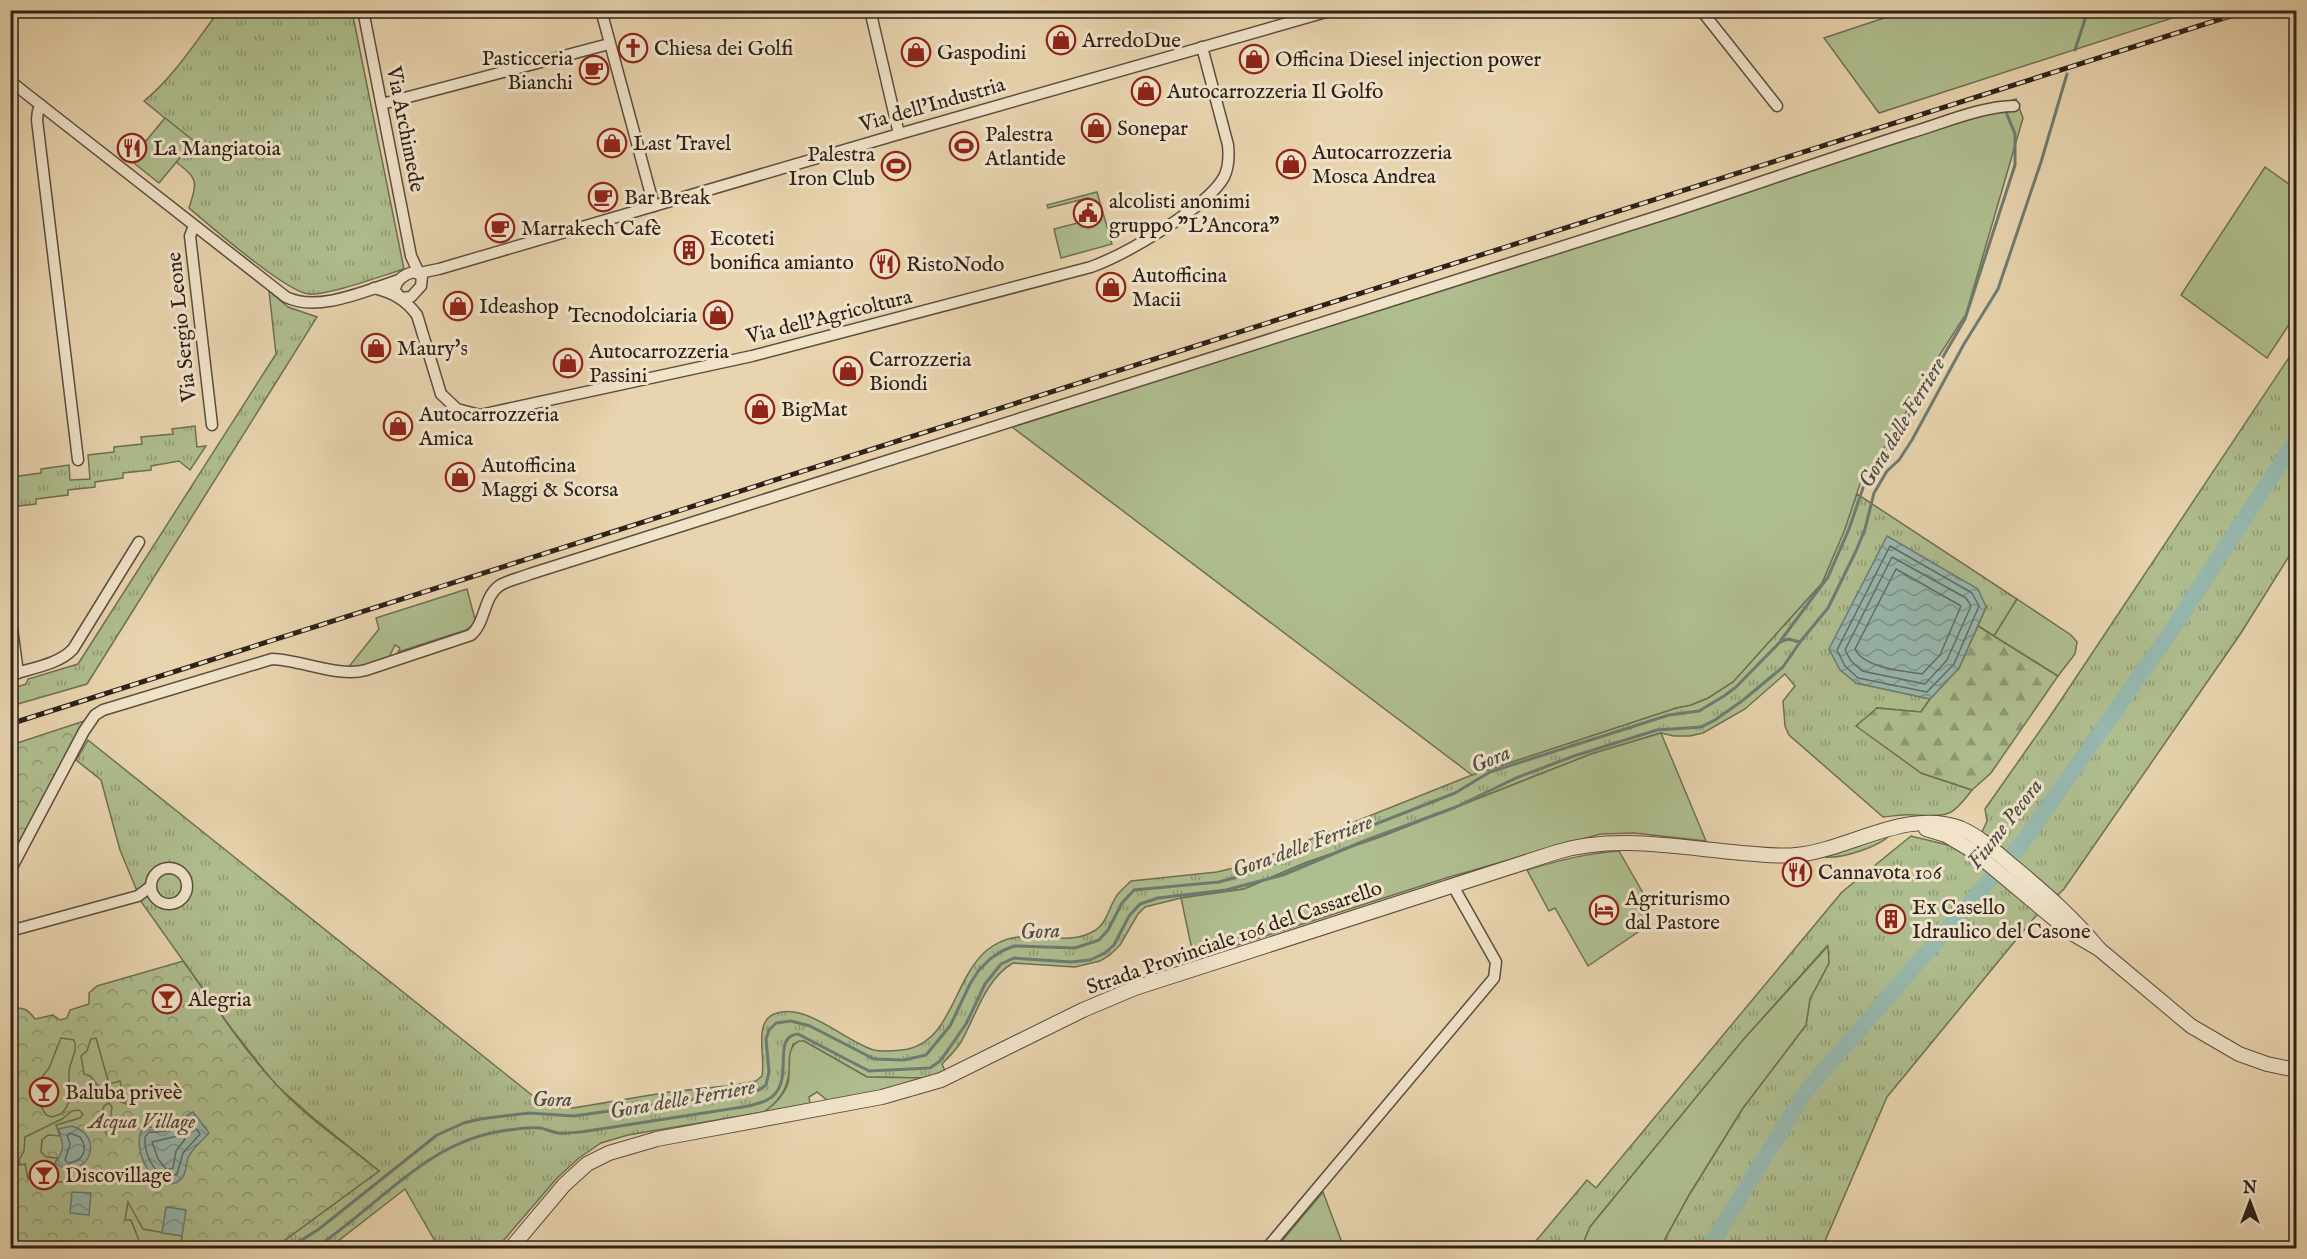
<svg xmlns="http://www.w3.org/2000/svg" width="2307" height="1259" font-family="'IM FELL English',serif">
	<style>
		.grass { fill: url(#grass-tufts); stroke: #6e7054; stroke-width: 1.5 }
		.forest { fill: url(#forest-firs); stroke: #6e7054; stroke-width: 1.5 }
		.park { fill: url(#park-crowns); stroke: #6e7054; stroke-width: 1.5 }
		.garden { fill: #afbe8f; stroke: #6e7054; stroke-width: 1.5 }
		.water { fill: url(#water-waves); stroke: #6d7c73; stroke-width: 1.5 }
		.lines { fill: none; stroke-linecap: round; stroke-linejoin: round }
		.shore { stroke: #626c64; stroke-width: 1.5 }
		.stream { stroke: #6d7c73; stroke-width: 3 }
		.river { stroke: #97b8ae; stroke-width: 16 }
		.minor-casing { stroke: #5c4e3f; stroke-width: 13 }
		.tertiary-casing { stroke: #5c4e3f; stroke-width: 16 }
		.minor { stroke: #f0e3ca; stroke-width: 10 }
		.tertiary { stroke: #f0e3ca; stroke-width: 14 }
		.rail-casing { stroke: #2d211a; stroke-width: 5 }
		.rail { stroke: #f0e3ca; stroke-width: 3; stroke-dasharray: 9; stroke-linecap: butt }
		.labels { text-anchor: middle; stroke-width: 6; stroke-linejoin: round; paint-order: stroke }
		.poi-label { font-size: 21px; fill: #2d211a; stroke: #f0e3ca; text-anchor: start }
		.street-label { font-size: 21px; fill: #2d211a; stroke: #f0e3ca }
		.park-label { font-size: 21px; font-style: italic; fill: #4e4837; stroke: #f0e3ca }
		.water-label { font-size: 22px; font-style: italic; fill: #4d4e46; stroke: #f0e3ca }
	</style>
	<defs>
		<pattern id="grass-tufts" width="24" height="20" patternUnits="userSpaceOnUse" patternTransform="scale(1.5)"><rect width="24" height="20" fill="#afbe8f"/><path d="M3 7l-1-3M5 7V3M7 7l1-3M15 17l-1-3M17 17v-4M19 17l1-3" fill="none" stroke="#8f9a74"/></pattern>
		<pattern id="forest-firs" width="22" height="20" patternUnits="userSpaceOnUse" patternTransform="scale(1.5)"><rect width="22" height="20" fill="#afbe8f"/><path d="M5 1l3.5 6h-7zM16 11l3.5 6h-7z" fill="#8f9a74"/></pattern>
		<pattern id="park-crowns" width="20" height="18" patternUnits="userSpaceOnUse" patternTransform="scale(1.5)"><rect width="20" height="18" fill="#afbe8f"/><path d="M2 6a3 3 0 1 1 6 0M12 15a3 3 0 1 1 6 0" fill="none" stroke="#8f9a74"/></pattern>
		<pattern id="water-waves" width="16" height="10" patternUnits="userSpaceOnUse" patternTransform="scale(1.5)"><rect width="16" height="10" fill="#97b8ae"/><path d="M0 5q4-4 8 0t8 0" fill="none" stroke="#7c958d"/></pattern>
	</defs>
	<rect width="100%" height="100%" fill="#e8d4ae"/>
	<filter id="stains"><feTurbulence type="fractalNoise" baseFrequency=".00333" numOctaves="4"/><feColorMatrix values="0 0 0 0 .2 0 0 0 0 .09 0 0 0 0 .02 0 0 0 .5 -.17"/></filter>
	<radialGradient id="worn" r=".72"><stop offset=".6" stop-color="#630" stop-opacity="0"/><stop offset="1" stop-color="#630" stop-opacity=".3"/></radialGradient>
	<g class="grass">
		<path d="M219 11H352L404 269C384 275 327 296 309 294 286 292 210 226 189 208 197 182 199 179 176 162L193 141 144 101C174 77 196 41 219 11Z"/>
		<polygon points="269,291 288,307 317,317 87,684 11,706 11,689 26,684 28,679 78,664 276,354"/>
		<polygon points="2296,347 2296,545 2241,633 2064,889 2034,918 1887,1097 1822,1248 1660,1248 1689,1195 1743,1108 1806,1025 1810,999 1829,963 1827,946 1743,1040 1590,1227 1581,1248 1530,1248 1587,1180 1596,1188 1842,892 1911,836 1956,847 1970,859 1987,821 1985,809 2053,712"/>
		<polygon points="195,426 197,447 206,446 190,470 179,461 151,466 151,470 123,473 123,478 95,482 95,487 68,490 68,495 36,499 36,504 11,507 11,477 41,473 41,469 69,465 70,480 90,479 88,455 114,452 114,447 142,444 141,437 173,434 172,429"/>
		<path d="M1857 494 2017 599 1994 636 1978 626 1986 607 1856 683 1930 699 1921 712 1877 708 1921 773 1972 790C1951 818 1948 816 1916 815 1905 814 1894 816 1883 817L1789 735 1785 726 1783 701 1795 686 1785 674 1745 709 1703 733 1690 736H1674L1661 733 1591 754 1383 836 1305 863 1244 889 1181 898 1145 907 1138 914 1120 945 1110 955 1100 961 1075 967 1013 963C985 979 976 1016 961 1042 956 1050 949 1057 942 1064L945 1071 926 1078 867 1077 804 1041 793 1044C789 1074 791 1093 764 1112L628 1135 601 1143 579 1158 557 1178 497 1248H439L405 1189 329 1248H274L379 1171 311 1116 274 1083 231 1028 142 903 120 850 101 780 76 760 88 740 533 1096 543 1107 573 1108 669 1092 735 1085 756 1081 762 1076C766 1058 753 1023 774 1014 805 1001 846 1042 874 1050 882 1052 893 1051 902 1050 952 1044 952 981 986 951 1022 920 1060 951 1094 931 1108 923 1109 905 1118 894 1122 889 1127 885 1131 881L1217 872 1246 865 1472 775 1676 708 1691 705 1708 698 1733 682 1822 583Z"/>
		<path d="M1890 835C1879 847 1841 859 1825 857Z"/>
	</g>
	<polygon class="forest" points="1978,626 2058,676 1991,773 1972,790 1921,773 1856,726 1877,708 1921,712 1930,699 1959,668"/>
	<g class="park">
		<polygon points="84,721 11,861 11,745"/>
		<path d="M183 961C212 1001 240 1045 274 1082 304 1116 344 1142 379 1171L274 1248H11V1010C22 1006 28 1009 35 1019L53 1015 60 1020 67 1018 70 1010 89 1004V993L97 986Z"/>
	</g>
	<g class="garden">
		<polygon points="1908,10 2194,10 2194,11 1879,113 1824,38"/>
		<polygon points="2016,99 2023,118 1966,314 1925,378 1894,434 1861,481 1845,529 1822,583 1733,682 1708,698 1691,705 1676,708 1472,775 1012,427 1714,200"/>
		<polygon points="165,118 194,141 159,183 130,160"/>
		<polygon points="2265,167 2296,189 2296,314 2267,358 2181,295"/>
		<polygon points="1097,192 1112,244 1061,258 1054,229 1093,219 1088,198 1048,208 1047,205"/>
		<polygon points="467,589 476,623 466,630 398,652 400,648 395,645 389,657 356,668 347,669 379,629 376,618"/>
		<polygon points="2017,599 2071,635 2077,642 2075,654 2058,676 1994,636"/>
		<polygon points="1661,733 1706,841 1634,833 1600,834 1446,878 1194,959 1181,898 1244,889 1305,863 1383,836 1591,754"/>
		<path d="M1619 851 1651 907 1650 919 1644 928 1588 966 1555 908 1549 911 1527 870C1558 861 1586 853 1619 851Z"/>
		<polygon points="1828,946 1829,963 1810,999 1806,1025 1743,1108 1689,1195 1660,1248 1581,1248 1590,1227 1743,1040"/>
		<path d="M61 1038 74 1040C79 1050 69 1062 69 1073 68 1089 75 1099 61 1114L52 1117 46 1115 37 1100 38 1082 49 1068Z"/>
		<polygon points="96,1038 109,1084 120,1081 126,1104 107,1096 90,1076 84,1074 81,1056 87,1051 91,1039"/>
		<path d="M799 1041H804L867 1077 926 1078 891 1089 828 1101 817 1092 809 1097 810 1104 764 1112C774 1105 782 1098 787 1086 793 1072 783 1049 799 1041Z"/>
		<polygon points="109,1103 112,1107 110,1121 113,1133 109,1136 106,1134 101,1115 104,1106"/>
		<polygon points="79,1110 83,1114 80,1118 56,1125 60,1136 48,1135 42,1140 41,1152 46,1157 58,1158 55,1163 68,1169 67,1182 57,1182 53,1171 55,1167 44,1163 32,1168 28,1179 25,1164 20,1165 19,1160 24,1151 25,1137 62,1119 72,1111"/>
		<polygon points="1323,1192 1344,1248 1276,1248"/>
		<polygon points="128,1202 143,1229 182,1236 180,1248 142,1248 131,1220 125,1220"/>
	</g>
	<g class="water">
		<polygon points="1887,536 1978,589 1986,607 1959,668 1930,699 1856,683 1840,670 1829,649"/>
		<path d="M193 1112 209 1133C202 1141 192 1148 188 1158 185 1167 187 1177 177 1182 153 1194 130 1147 143 1128L171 1125Z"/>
		<path d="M72 1126C108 1137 86 1184 55 1163 65 1150 64 1144 58 1129Z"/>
		<polygon points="72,1192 91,1193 89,1215 70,1213"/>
		<polygon points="166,1207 186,1210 182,1236 162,1233"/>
	</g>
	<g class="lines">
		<g class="shore">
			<polygon points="1890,546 1972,593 1979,606 1954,664 1927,692 1858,678 1845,666 1837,650"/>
			<polygon points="1892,557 1966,598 1971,606 1947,660 1925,684 1862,671 1851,661 1845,650"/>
			<path d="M1896 569 1961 606 1940 655 1922 674C1902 671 1864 668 1855 649Z"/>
			<path d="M190 1121 200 1134 183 1153 177 1174 166 1178C152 1170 144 1153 145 1137L149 1132C167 1133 175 1129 190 1121Z"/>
			<path d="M70 1133 80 1137C89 1149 83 1162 68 1163L65 1160 70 1144 67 1135Z"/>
			<polygon points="182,1135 185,1139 176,1151 173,1168 167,1170 158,1159 152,1142"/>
		</g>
		<g class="stream">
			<polyline points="2075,50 2088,10"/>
			<polyline points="1781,640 1828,577 1849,529 1866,479 1895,439 1965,319 2015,165 2015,134 2006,112"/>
			<polyline points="289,1248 319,1229 437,1135 464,1123 480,1119 529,1113 574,1116 759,1090 766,1085 769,1072 766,1039 769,1030 776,1023 791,1021 810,1026 874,1059 904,1060 926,1055 950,1026 970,984 979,970 990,959 1002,951 1014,946 1075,948 1099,940 1108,930 1122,903 1134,890 1219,882 1248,874 1455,793 1490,772 1669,715 1699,711 1724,696 1736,687 1780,642 1788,639 1800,642"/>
			<path d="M315 1248C380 1206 426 1140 508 1130 518 1129 530 1127 540 1128 546 1129 552 1132 558 1133 565 1134 574 1132 581 1132L749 1106C754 1104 762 1103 767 1100 798 1084 769 1037 798 1034L869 1071 930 1068 940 1061 948 1050 966 1024 985 984 1001 964 1014 958 1071 962 1090 960 1105 953 1114 945 1129 916 1140 904 1158 898 1226 890 1283 875 1364 841 1456 807 1516 778 1574 756 1657 730 1701 727 1715 720 1742 701 1783 667 1800 642 1828 608 1856 551 1865 529 1874 493 1887 471 1899 460 1912 440 1964 344 1998 289 2041 162 2067 74"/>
		</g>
		<polyline class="river" points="1709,1248 1805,1092 2023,842 2169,634 2296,440"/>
		<g class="minor-casing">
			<g id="minor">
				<polyline points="363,10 411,256 419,273 439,269 899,134 1333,10"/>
				<polyline points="601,10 654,206"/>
				<polyline points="870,10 899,134"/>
				<polyline points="1701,10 1777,106"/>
				<path d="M10 81 286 297C318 313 367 290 399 280"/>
				<polyline points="382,104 609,44"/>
				<polyline points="41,105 38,111 37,120 78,460"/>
				<polyline points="194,226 190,236 212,425"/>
				<path d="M414 272 422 276 421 286 411 297 401 298 395 291C395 280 405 274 414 272Z"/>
				<path d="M374 288C393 293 405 299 417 315L441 394 457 409 480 415 752 356 1091 267C1124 255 1207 208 1224 177 1229 167 1229 155 1228 145L1202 47"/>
				<polyline points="10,613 18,673"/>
				<path d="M10 675C31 668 58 665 73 649L139 542"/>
				<circle cx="169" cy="886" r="18"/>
				<path d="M10 871 84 731 95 715 103 710 272 659C301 660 340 678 366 670L471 635C486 622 483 598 499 586 508 580 520 578 530 574L1665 214C1748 187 1830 158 1913 132 1943 123 1983 106 2014 106"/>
				<polyline points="10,931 138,896 150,887"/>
				<polyline points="1267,1248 1494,978 1496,962 1453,886"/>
			</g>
		</g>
		<g class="tertiary-casing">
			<g id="tertiary">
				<polyline points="1926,829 1946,835 1973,851 2070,932 2099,949 2191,1026 2239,1054 2267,1064 2296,1070"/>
				<path d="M511 1248 564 1185 587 1164 609 1153 657 1139 882 1097 941 1080 1083 1010 1135 988 1557 852C1616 834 1682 848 1742 853 1760 854 1778 857 1796 855 1849 850 1906 808 1960 828 1981 837 1997 853 2015 868 2045 893 2074 918 2099 949"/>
			</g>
		</g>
		<use href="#minor" class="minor"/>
		<use href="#tertiary" class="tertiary"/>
		<g class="rail-casing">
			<polyline id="rail" points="10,724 2249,10"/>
		</g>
		<use href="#rail" class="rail"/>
	</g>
	<defs>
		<g id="shop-ring" transform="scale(1.5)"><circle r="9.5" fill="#f0e3ca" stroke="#8f2418" stroke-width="1.5"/><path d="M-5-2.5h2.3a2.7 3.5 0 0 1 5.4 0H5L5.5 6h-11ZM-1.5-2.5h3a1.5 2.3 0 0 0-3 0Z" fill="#8f2418"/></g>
		<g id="church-ring" transform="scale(1.5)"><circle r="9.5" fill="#f0e3ca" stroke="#8f2418" stroke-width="1.5"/><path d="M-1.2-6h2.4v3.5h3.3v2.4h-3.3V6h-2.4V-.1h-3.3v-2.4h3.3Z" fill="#8f2418"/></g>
		<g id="cafe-ring" transform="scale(1.5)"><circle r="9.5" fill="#f0e3ca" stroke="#8f2418" stroke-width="1.5"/><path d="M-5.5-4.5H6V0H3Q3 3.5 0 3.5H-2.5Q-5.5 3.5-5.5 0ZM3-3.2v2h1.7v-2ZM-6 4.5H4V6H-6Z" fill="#8f2418"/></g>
		<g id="stadium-ring" transform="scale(1.5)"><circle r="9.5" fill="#f0e3ca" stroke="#8f2418" stroke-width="1.5"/><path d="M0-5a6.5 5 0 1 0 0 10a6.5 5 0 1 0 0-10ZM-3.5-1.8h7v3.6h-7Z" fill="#8f2418"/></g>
		<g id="restaurant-ring" transform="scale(1.5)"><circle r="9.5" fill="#f0e3ca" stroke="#8f2418" stroke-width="1.5"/><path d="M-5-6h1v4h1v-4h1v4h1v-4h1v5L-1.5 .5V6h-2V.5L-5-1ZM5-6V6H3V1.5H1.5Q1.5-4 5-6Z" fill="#8f2418"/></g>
		<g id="civic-ring" transform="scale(1.5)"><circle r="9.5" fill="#f0e3ca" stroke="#8f2418" stroke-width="1.5"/><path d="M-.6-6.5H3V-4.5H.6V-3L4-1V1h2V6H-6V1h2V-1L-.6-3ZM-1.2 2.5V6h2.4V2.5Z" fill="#8f2418"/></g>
		<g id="building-ring" transform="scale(1.5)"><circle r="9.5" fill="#f0e3ca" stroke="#8f2418" stroke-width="1.5"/><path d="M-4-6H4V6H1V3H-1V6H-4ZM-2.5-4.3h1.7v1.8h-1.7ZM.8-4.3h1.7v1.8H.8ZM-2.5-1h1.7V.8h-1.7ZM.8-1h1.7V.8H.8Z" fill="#8f2418"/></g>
		<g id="hotel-ring" transform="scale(1.5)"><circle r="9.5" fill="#f0e3ca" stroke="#8f2418" stroke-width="1.5"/><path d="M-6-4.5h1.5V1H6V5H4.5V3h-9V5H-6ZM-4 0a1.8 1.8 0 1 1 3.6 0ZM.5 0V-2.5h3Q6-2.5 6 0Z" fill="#8f2418"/></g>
		<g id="bar-ring" transform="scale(1.5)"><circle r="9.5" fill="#f0e3ca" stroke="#8f2418" stroke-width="1.5"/><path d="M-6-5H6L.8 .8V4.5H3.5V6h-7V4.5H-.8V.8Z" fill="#8f2418"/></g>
	</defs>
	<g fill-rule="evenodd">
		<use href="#shop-ring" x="1061" y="40"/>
		<use href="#church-ring" x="633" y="48"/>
		<use href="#shop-ring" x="916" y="52"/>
		<use href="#shop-ring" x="1254" y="59"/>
		<use href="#cafe-ring" x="594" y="70"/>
		<use href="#shop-ring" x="1146" y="91"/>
		<use href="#shop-ring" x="1096" y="128"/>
		<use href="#shop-ring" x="612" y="143"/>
		<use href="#stadium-ring" x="964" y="146"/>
		<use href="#restaurant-ring" x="132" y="148"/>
		<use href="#shop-ring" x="1291" y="164"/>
		<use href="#stadium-ring" x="896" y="166"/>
		<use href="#cafe-ring" x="603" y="197"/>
		<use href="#civic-ring" x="1088" y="213"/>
		<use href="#cafe-ring" x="500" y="228"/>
		<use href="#building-ring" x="689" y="250"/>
		<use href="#restaurant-ring" x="885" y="264"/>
		<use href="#shop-ring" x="1111" y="287"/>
		<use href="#shop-ring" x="458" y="306"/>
		<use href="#shop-ring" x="718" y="315"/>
		<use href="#shop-ring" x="376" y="348"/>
		<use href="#shop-ring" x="568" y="363"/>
		<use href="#shop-ring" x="848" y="371"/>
		<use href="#shop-ring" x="760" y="409"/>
		<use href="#shop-ring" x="398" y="426"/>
		<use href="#shop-ring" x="460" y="477"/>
		<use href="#restaurant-ring" x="1797" y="872"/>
		<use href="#hotel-ring" x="1604" y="910"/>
		<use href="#building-ring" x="1891" y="919"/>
		<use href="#bar-ring" x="167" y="999"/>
		<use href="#bar-ring" x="44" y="1092"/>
		<use href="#bar-ring" x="44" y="1175"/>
	</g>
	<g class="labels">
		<g class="poi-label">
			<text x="1082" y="47">ArredoDue</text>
			<text x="654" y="55">Chiesa dei Golfi</text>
			<text x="937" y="59">Gaspodini</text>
			<text x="573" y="65" text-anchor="end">Pasticceria<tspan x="573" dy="24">Bianchi</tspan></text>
			<text x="1275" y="66">Officina Diesel injection power</text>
			<text x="1167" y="98">Autocarrozzeria Il Golfo</text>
			<text x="1117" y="135">Sonepar</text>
			<text x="985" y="141">Palestra<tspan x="985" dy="24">Atlantide</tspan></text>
			<text x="633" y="150">Last Travel</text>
			<text x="153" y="155">La Mangiatoia</text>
			<text x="1312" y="159">Autocarrozzeria<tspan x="1312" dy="24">Mosca Andrea</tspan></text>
			<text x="875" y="161" text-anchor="end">Palestra<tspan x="875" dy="24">Iron Club</tspan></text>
			<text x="624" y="204">Bar Break</text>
			<text x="1109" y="208">alcolisti anonimi<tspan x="1109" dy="24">gruppo "L'Ancora"</tspan></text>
			<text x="521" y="235">Marrakech Cafè</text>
			<text x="710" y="245">Ecoteti<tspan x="710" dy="24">bonifica amianto</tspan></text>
			<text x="906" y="271">RistoNodo</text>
			<text x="1132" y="282">Autofficina<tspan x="1132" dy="24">Macii</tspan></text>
			<text x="479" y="313">Ideashop</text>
			<text x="697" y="322" text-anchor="end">Tecnodolciaria</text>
			<text x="397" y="355">Maury's</text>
			<text x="589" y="358">Autocarrozzeria<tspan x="589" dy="24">Passini</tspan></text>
			<text x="869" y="366">Carrozzeria<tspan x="869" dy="24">Biondi</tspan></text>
			<text x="781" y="416">BigMat</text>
			<text x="419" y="421">Autocarrozzeria<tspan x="419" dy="24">Amica</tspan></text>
			<text x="481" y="472">Autofficina<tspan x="481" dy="24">Maggi &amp; Scorsa</tspan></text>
			<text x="1818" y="879">Cannavota 106</text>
			<text x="1625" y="905">Agriturismo<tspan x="1625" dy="24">dal Pastore</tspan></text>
			<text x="1912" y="914">Ex Casello<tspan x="1912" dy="24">Idraulico del Casone</tspan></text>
			<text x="188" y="1006">Alegria</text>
			<text x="65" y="1099">Baluba priveè</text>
			<text x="65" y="1182">Discovillage</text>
		</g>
		<g class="street-label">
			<text transform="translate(932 104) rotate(-16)" y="7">Via dell'Industria</text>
			<text transform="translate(406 129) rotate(79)" y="7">Via Archimede</text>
			<text transform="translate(829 316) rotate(-14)" y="7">Via dell'Agricoltura</text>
			<text transform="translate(181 327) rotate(-96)" y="7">Via Sergio Leone</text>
			<text transform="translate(1234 937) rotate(-19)" y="7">Strada Provinciale 106 del Cassarello</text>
		</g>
		<g class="park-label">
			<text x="142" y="1128">Acqua Village</text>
		</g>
		<g class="water-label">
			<text transform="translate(1901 422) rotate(-59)" y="8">Gora delle Ferriere</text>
			<text transform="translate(1490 758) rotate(-23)" y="8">Gora</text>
			<text transform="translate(2004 823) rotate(-52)" y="8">Fiume Pecora</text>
			<text transform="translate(1302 845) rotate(-20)" y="8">Gora delle Ferriere</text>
			<text transform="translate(1040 930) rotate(-3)" y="8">Gora</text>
			<text x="552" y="1106">Gora</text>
			<text transform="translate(682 1098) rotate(-10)" y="8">Gora delle Ferriere</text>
		</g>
	</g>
	<rect width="2307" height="1259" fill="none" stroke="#e8d4ae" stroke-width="36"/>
	<rect x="12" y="12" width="2283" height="1235" fill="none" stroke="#2d211a" stroke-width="3"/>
	<rect x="18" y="18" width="2271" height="1223" fill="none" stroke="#2d211a" stroke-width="1.5"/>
	<g transform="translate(2250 1202)" stroke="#f0e3ca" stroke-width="4.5" paint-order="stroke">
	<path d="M0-4.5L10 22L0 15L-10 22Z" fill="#2d211a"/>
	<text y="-9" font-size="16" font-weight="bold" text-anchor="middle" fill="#2d211a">N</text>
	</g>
	<rect width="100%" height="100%" filter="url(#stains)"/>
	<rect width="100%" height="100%" fill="url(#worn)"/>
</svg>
